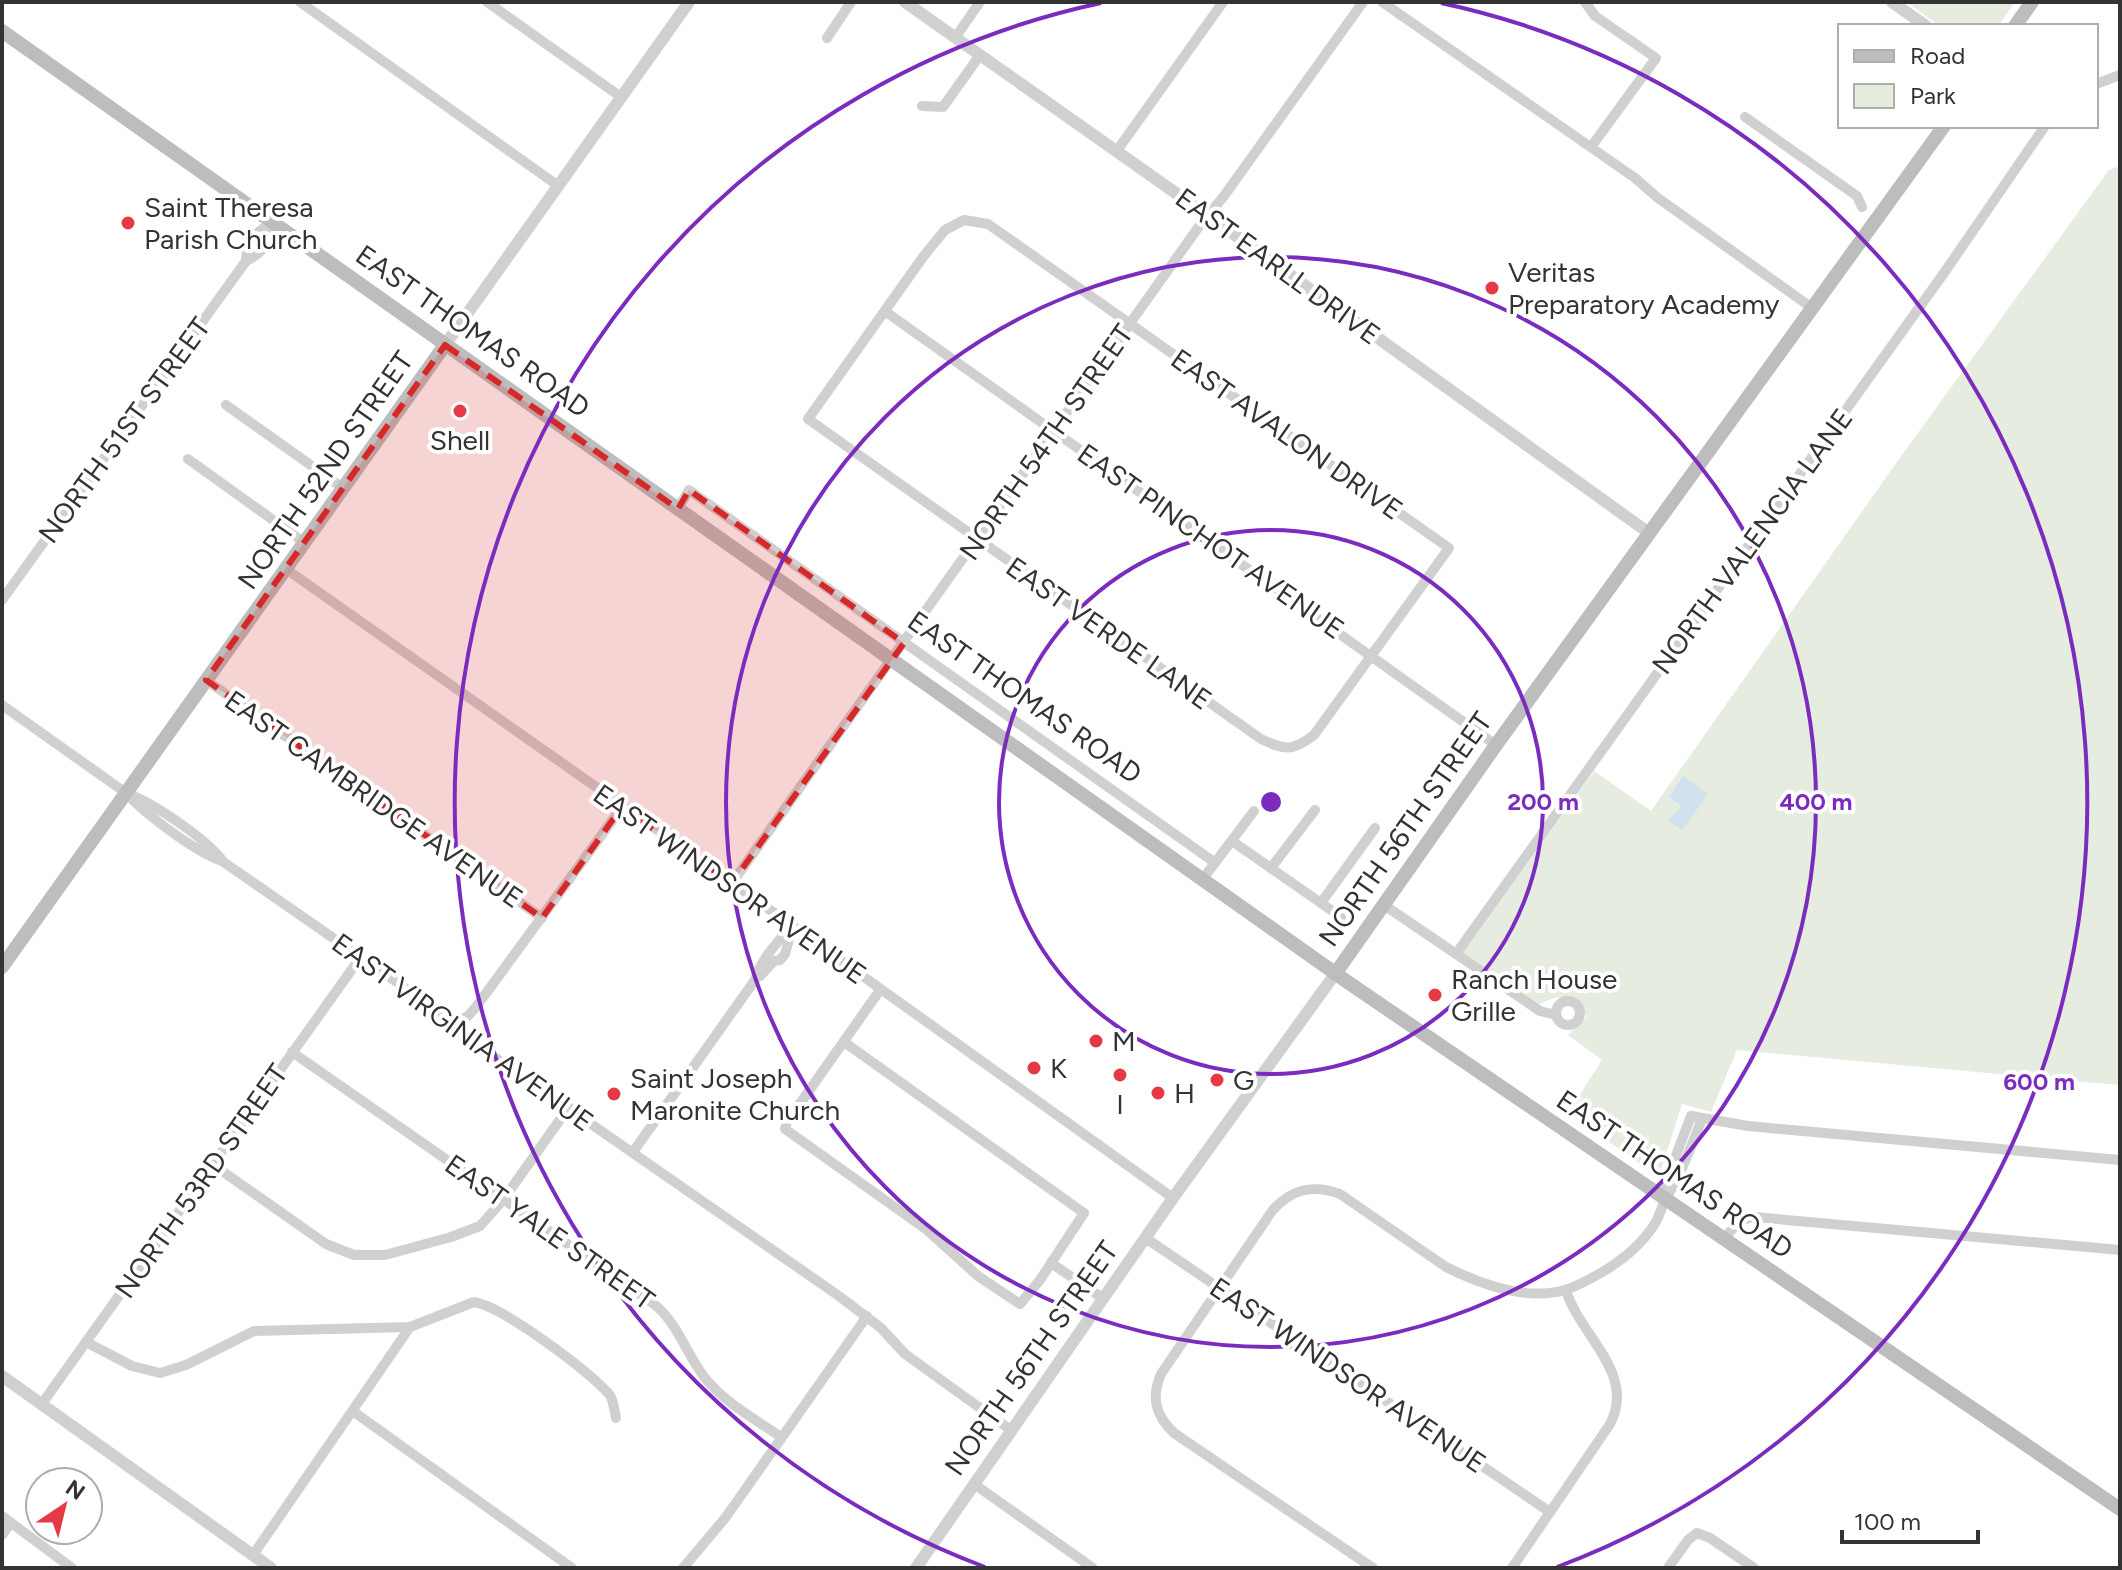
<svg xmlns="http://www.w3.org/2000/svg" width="2122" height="1570" font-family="Figtree,sans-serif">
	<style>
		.green { fill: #e6ecdf }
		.water { fill: #cfe2ee }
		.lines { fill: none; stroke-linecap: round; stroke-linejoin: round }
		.minor { stroke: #d0d0d0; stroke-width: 10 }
		.tertiary { stroke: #d0d0d0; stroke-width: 12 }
		.secondary { stroke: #bdbdbd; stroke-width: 14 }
		.marked { fill: #d62828; fill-opacity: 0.2; stroke: #d62828; stroke-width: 6; stroke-dasharray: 16 10; stroke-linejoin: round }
		.ring { fill: none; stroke: #7b2cbf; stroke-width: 4 }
		.poi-dot { fill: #e63946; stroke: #fff; stroke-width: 3 }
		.labels { text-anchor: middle; stroke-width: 8; stroke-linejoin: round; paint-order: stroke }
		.poi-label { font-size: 28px; fill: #333; stroke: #fff; text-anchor: start }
		.street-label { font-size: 28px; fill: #333; stroke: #fff }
		.centre { fill: #7b2cbf; stroke: #fff; stroke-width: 4 }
		.ring-label { font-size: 24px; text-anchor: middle; font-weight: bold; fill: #7b2cbf; stroke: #fff; stroke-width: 8; stroke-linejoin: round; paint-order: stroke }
	</style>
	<rect width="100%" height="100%" fill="#fff"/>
	<g class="green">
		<polygon points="1906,2 2015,2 1998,26 1940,26"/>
		<polygon points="2120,166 2120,1085 1737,1050 1711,1112 1682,1104 1661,1170 1654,1174 1568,1113 1602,1060 1568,1035 1587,1016 1557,997 1539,1004 1463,953 1594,771 1651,811 1899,459 2109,170"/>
	</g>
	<polygon class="water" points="1683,776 1708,794 1682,830 1668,820 1682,806 1669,797"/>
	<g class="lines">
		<g class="minor">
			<polyline points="300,2 557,185"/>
			<polyline points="487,2 621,97"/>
			<polyline points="1382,2 1635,178 1658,198 1812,308"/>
			<polyline points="1585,2 1595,16 1656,58 1591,147"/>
			<polyline points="827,38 851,2"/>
			<polyline points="955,38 980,2"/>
			<polyline points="2096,84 2120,75"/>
			<polyline points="922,106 943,107 980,55"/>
			<polyline points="1745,117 1857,196 1862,207"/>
			<polyline points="1116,152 1223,2"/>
			<path d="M964 220 988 224 1449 548 1314 735C1292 752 1285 750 1261 739L808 419 923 257 945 230Z"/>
			<path d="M246 261C247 238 254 234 273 222"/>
			<polyline points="886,312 1496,745"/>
			<polyline points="226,405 343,488"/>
			<polyline points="188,459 305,543"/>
			<polyline points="678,509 689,490 1214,862"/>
			<polyline points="286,569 734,884 1173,1198"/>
			<path d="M2 600 246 261C265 252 269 242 273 222"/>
			<polyline points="206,680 542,918"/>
			<path d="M2 705 126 793C146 815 194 851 222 861L453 1021 457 1031 839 1296 881 1328 905 1354 1012 1431"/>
			<path d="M128 794C154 803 206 839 222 860"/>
			<polyline points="1232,841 1341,917"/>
			<polyline points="1271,868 1315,810"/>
			<polyline points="1202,880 1254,811"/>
			<polyline points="732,883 1200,225 1224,196 1363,2"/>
			<polyline points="1321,903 1375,828"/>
			<polyline points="1384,905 1540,1011 1556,1015"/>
			<polyline points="1456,954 1944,273 2045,126"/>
			<polyline points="760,976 774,961 780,960 785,954 792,929"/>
			<circle cx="1568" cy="1013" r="12"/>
			<polyline points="453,1021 467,1017 476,1007 622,807"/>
			<polyline points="844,1042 1084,1213 1040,1280 1020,1304 978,1276 927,1230 785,1129 787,1122 880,990"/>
			<path d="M292 1052 655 1305C678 1324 687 1355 705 1378 725 1403 755 1419 781 1437"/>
			<path d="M633 1152 755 980C760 961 778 940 792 927"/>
			<polyline points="212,1164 326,1244 354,1255 385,1255 451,1237 480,1226 503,1200 569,1107"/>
			<polyline points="1665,1199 1666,1182 1691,1116 1748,1126 2120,1160"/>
			<polyline points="1147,1239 1550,1512"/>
			<polyline points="1724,1239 1739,1221 1754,1217 2120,1250"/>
			<polyline points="1051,1263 1104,1299"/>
			<path d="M86 1342 132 1366 160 1373 186 1365 254 1331 410 1327 474 1302C504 1307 587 1370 609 1394 614 1400 614 1410 616 1418"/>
			<polyline points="41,1405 360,958"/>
			<polyline points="354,1412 572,1568"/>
			<polyline points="974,1484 1093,1568"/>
			<polyline points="2,1516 72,1568"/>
			<polyline points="2,1535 11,1523"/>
			<polyline points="253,1555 410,1327"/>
			<polyline points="683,1568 726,1517 867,1316"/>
			<path d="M1373 1568 1174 1433C1155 1415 1151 1397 1161 1374L1272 1211C1291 1189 1313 1184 1340 1194L1446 1267C1480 1284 1527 1301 1565 1290 1579 1286 1592 1278 1604 1271 1624 1259 1641 1245 1654 1225 1660 1217 1661 1206 1667 1197 1682 1172 1692 1146 1702 1118"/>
			<path d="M1512 1568 1610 1424C1637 1373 1579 1335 1566 1290"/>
			<polyline points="1668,1568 1688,1540 1697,1533 1710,1538 1754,1568"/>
		</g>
		<g class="tertiary">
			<polyline points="905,2 1214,220 1649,533"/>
			<polyline points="1892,2 1926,26"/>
			<polyline points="445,345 689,2"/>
			<polyline points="2,1376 271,1568"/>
			<polyline points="916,1568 1173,1198 1335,974"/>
		</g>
		<g class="secondary">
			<polyline points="2015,26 2032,2"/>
			<polyline points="2,31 1349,983 2120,1509"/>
			<polyline points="2,967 445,345"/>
			<polyline points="1335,974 1496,745 1944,126"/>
		</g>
	</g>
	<path class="marked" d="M445 345 678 509 689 490 904 643 732 883 622 807 542 918 206 680Z"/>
	<g class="ring">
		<circle cx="1271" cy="802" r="272"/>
		<circle cx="1271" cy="802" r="545"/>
		<path d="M985 1567A817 817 0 0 1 1101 3M1441 3A817 817 0 0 1 1557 1567"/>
	</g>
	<g class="poi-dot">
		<circle cx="128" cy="223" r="8"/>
		<circle cx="1492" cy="288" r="8"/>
		<circle cx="460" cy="411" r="8"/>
		<circle cx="1435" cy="995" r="8"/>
		<circle cx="1096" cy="1041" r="8"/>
		<circle cx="1034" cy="1068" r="8"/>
		<circle cx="1120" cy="1075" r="8"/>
		<circle cx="1217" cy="1080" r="8"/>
		<circle cx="1158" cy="1093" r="8"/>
		<circle cx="614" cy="1094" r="8"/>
	</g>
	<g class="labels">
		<g class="poi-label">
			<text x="144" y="217">Saint Theresa<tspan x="144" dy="32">Parish Church</tspan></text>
			<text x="1508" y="282">Veritas<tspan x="1508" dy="32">Preparatory Academy</tspan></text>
			<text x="460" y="450" text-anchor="middle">Shell</text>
			<text x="1451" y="989">Ranch House<tspan x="1451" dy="32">Grille</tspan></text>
			<text x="1112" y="1051">M</text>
			<text x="1050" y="1078">K</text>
			<text x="630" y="1088">Saint Joseph<tspan x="630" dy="32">Maronite Church</tspan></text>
			<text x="1233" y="1090">G</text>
			<text x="1174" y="1103">H</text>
			<text x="1120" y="1114" text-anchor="middle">I</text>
		</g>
		<g class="street-label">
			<text transform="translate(1278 266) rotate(36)" y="10">EAST EARLL DRIVE</text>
			<text transform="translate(473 331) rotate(35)" y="10">EAST THOMAS ROAD</text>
			<text transform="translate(124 430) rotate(-54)" y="10">NORTH 51ST STREET</text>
			<text transform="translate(1287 434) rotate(35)" y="10">EAST AVALON DRIVE</text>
			<text transform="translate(1046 442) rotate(-55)" y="10">NORTH 54TH STREET</text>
			<text transform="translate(325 470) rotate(-55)" y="10">NORTH 52ND STREET</text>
			<text transform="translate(1211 541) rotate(35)" y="10">EAST PINCHOT AVENUE</text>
			<text transform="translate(1752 541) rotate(-54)" y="10">NORTH VALENCIA LANE</text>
			<text transform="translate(1109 633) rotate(35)" y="10">EAST VERDE LANE</text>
			<text transform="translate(1025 697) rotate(35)" y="10">EAST THOMAS ROAD</text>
			<text transform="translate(374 799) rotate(35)" y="10">EAST CAMBRIDGE AVENUE</text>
			<text transform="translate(1405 829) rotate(-55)" y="10">NORTH 56TH STREET</text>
			<text transform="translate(730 884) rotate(35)" y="10">EAST WINDSOR AVENUE</text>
			<text transform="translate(463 1032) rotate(36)" y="10">EAST VIRGINIA AVENUE</text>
			<text transform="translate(1675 1174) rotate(34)" y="10">EAST THOMAS ROAD</text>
			<text transform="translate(201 1181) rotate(-55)" y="10">NORTH 53RD STREET</text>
			<text transform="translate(550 1232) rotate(35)" y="10">EAST YALE STREET</text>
			<text transform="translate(1031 1358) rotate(-55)" y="10">NORTH 56TH STREET</text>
			<text transform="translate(1348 1375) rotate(34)" y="10">EAST WINDSOR AVENUE</text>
		</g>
	</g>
	<circle cx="1271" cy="802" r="12" class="centre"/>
	<g class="ring-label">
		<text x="1543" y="810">200 m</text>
		<text x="1816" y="810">400 m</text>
		<text x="2039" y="1090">600 m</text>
	</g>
	<rect width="2122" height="1570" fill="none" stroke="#333333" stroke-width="8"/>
	<rect x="1838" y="24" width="260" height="104" fill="#ffffff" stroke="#adadad" stroke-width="2"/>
	<rect x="1854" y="50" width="40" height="12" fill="#bdbdbd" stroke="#adadad" stroke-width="2"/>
	<text x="1910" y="64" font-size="24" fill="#333333">Road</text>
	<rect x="1854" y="84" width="40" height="24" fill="#e6ecdf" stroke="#adadad" stroke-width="2"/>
	<text x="1910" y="104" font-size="24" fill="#333333">Park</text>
	<g transform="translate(64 1506) rotate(35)"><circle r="38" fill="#ffffff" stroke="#adadad" stroke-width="2"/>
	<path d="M0-6L14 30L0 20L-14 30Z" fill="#e63946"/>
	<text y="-12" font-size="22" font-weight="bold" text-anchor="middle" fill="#333333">N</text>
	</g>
	<path d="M1842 1530v12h136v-12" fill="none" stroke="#333333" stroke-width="4"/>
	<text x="1854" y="1530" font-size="24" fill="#333333" stroke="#ffffff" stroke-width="6" paint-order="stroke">100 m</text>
</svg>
